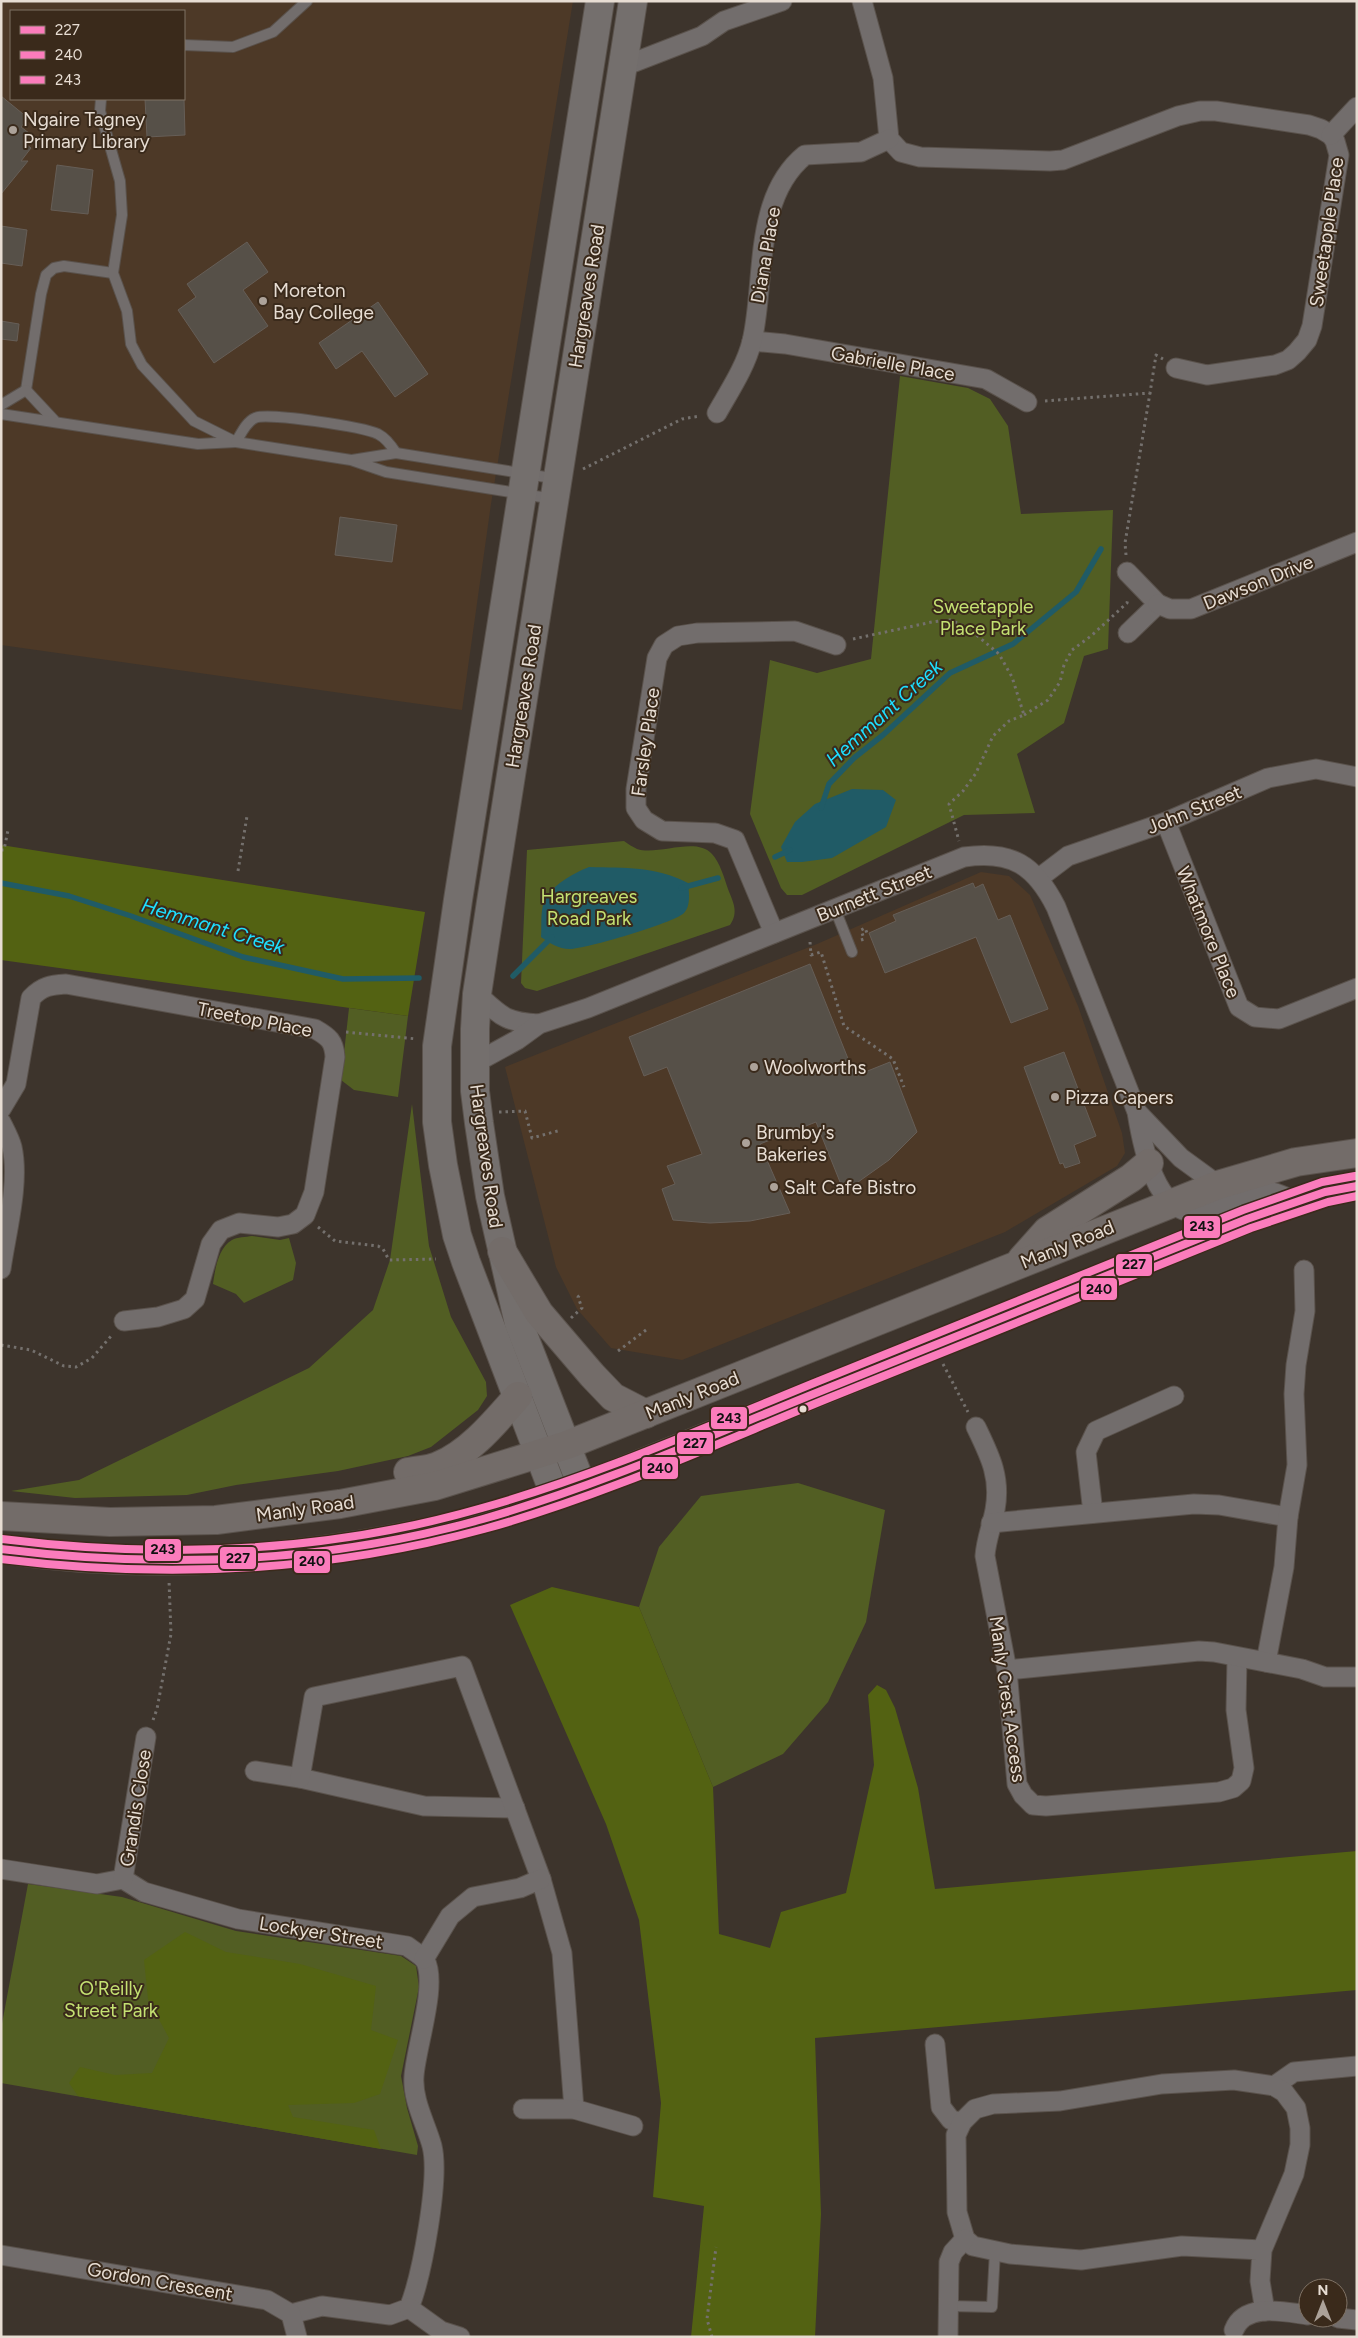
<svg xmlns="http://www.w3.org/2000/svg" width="1358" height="2338" font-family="Figtree,sans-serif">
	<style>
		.built { fill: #4d3927; fill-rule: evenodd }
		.green { fill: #525e23 }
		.forest { fill: #536212 }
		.water { fill: #205b66 }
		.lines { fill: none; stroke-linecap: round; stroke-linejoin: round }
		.stream { stroke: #205b66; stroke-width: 5.5 }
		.building { fill: #565048; stroke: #665e57 }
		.service-casing { stroke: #5a524c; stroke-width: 12 }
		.minor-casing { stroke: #5a524c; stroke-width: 21 }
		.secondary-casing { stroke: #5a524c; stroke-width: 30 }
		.primary-casing { stroke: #5a524c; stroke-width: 30 }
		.path { stroke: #74706d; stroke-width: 3; stroke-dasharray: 2.5 4; stroke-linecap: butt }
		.service { stroke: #726d6c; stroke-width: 10 }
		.minor { stroke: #726d6c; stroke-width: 19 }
		.secondary { stroke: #746f6d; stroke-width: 28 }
		.primary { stroke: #736c69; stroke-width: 28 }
		.bus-1-casing { stroke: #3a2a1b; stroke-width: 11 }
		.bus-2-casing { stroke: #3a2a1b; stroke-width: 11 }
		.bus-3-casing { stroke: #3a2a1b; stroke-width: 11 }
		.bus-1 { stroke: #fb7cbc; stroke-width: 8 }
		.bus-2 { stroke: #fb7cbc; stroke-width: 8 }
		.bus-3 { stroke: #fb7cbc; stroke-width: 8 }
		.poi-dot { fill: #aca299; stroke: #3a2a1b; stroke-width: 2 }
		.bus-dot { fill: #e7ddd3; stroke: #3a2a1b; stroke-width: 2 }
		.labels { text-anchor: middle; stroke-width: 4; stroke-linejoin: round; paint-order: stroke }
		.poi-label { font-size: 19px; fill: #e7ddd3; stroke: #3a2a1b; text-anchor: start }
		.street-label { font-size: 19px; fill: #e7ddd3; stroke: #3a2a1b }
		.park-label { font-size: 19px; fill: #c4e172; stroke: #3a2a1b }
		.water-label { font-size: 20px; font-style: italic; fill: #1edfff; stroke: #3a2a1b }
		.line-badge { stroke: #3a2a1b; stroke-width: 2 }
		.pale-badge-label { font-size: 14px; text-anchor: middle; font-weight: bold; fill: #111 }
	</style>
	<rect width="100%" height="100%" fill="#3d342c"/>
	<g class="built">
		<path d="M1 1H573L491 504 462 710 1 645ZM11 11H184V99H11Z"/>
		<polygon points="981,872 1009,876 1030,895 1078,1006 1122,1133 1125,1153 1117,1166 1005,1232 682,1360 611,1348 577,1309 556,1267 505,1067 817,944"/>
	</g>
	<g class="green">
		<polygon points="900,376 968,388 990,399 1008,426 1021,514 1113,510 1108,649 1084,656 1064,723 1017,754 1035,813 964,815 802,895 787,895 781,888 750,814 770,660 817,673 871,659"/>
		<path d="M624 841C628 844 633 847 637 849 658 856 696 836 712 854 720 863 724 877 728 889 733 902 739 912 730 925L537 991 525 988 521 983 527 850Z"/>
		<polygon points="349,1008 408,1016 398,1097 354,1090 341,1080"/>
		<polygon points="412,1104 429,1246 451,1317 486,1382 487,1396 478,1410 431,1447 408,1456 338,1471 236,1485 187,1495 75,1498 11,1491 79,1480 309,1368 373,1310 390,1260"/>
		<path d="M252 1236 280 1240 289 1238 296 1263 293 1280 244 1303 236 1294 213 1284C215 1270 218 1248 232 1240 237 1237 246 1237 252 1236Z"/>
		<polygon points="798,1483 885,1510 866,1622 828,1702 783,1754 713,1787 639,1607 659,1547 701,1496"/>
		<polygon points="28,1884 122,1897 236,1931 401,1956 416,1966 419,1987 401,2076 407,2108 418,2146 417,2155 1,2083 1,2029"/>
	</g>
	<g class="forest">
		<polygon points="1,845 425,912 408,1016 1,960"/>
		<polygon points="552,1587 639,1607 713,1787 719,1934 770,1948 781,1912 846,1893 874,1765 868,1695 877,1685 886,1690 895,1708 918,1788 935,1889 1357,1851 1357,1990 815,2038 821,2214 815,2337 691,2337 704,2206 653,2197 661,2103 639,1920 606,1824 510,1605"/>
		<polygon points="185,1932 226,1952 300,1964 376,1986 371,2030 398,2040 380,2094 354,2103 288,2105 293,2117 374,2130 381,2149 78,2096 69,2083 80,2067 115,2075 152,2073 169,2038 148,1999 144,1960"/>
	</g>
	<g class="water">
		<polygon points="852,789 883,790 896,800 886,827 832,858 802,862 787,862 781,847 795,822 815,804"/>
		<path d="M589 867C625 868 655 866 688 883 689 892 691 906 684 913 674 923 585 949 570 949 558 949 550 943 541 937 542 927 540 913 544 902 550 886 574 873 589 867Z"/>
	</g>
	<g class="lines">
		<g class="stream">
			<polyline points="821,808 829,784 854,758 883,735 950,673 1013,644 1076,592 1101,549"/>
			<polyline points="775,857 790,850"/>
			<polyline points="1,883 69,896 131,916 243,957 343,979 419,978"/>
			<polyline points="681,888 718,878"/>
			<polyline points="513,976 552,937"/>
		</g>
	</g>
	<g class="building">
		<polygon points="1,96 28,118 21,127 29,133 23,142 31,148 21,161 28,161 1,194"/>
		<polygon points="145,99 184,99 185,135 147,137"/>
		<polygon points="57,165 93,170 88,214 51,210"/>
		<polygon points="1,226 27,230 22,266 1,263"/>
		<polygon points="247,242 268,272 243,290 268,326 214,363 178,310 196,297 187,284"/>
		<polygon points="378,302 428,374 395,397 362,351 336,369 319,343"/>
		<polygon points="1,321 19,324 17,341 1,339"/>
		<polygon points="340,517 397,525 392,562 335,555"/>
		<polygon points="973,883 975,888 983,884 998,920 1010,915 1048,1009 1011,1023 976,937 885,973 869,933 896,921 893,915"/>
		<polygon points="810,964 855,1076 890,1062 917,1132 889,1160 844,1192 816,1122 760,1144 790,1213 750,1221 710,1223 673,1220 662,1189 675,1184 667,1166 702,1154 667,1067 644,1076 629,1037"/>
		<polygon points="1064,1052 1096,1136 1074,1145 1080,1163 1065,1168 1063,1163 1060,1164 1024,1067"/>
	</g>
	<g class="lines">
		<g class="service-casing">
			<g id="service">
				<polyline points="184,45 233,47 273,32 307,1"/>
				<polyline points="26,390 41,294 46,275 54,268 64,266 113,273"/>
				<polyline points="26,390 54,420"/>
				<polyline points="1,405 26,390"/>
				<polyline points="1,414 198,444 236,442 194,421 142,365 131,344 127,311 113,273 122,215 120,181 100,111 101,99"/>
				<path d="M396 453C391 445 386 438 378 434 363 427 267 412 255 418 246 422 241 434 236 442L351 460 386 472 554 499"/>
				<polyline points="352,460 396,453 558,479"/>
				<polyline points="835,909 852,952"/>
				<polyline points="949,2306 992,2307 995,2251"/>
			</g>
		</g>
		<g class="minor-casing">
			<g id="minor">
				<polyline points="862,1 883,78 889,139 901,152 920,157 1050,161 1063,160 1178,116 1200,111 1216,111 1309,125 1321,129 1331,135 1335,141 1339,155 1312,326 1307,340 1297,352 1288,360 1275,365 1207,375 1176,368"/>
				<polyline points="622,67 702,36 724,21 782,1"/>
				<polyline points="1331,135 1357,107"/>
				<polyline points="752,341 785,344 986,379 1027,402"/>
				<path d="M717 413C730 390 746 366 752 341 766 282 752 198 805 155L861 152 889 139"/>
				<polyline points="1127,572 1158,604 1128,633"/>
				<polyline points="1158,604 1170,609 1191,609 1357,542"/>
				<polyline points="1166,822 1239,1007 1255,1017 1279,1019 1357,988"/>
				<polyline points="1039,878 1068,856 1166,822 1268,778 1316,769 1357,777"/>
				<polyline points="774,933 735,840 715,833 662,831 644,820 636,808 636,789 657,658 664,645 678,636 697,633 795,631 836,645"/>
				<path d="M477 994C502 1017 505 1022 539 1024"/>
				<path d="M475 1063 517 1040 539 1024 588 1008 964 857C1011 850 1035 865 1056 907L1137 1112C1142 1144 1156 1220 1201 1211 1218 1208 1252 1191 1267 1191 1276 1192 1287 1198 1296 1201"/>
				<path d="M1 1109 16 1084 31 998C42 986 51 985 66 984L315 1029C329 1037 334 1041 335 1057L314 1192 305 1215 293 1224 278 1227 239 1223 221 1230 211 1244 195 1299 184 1309 158 1317 124 1321"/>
				<polyline points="1137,1112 1181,1158 1218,1185"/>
				<path d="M1 1122C5 1130 10 1139 12 1147 20 1183 6 1233 1 1269"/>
				<path d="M976 1427C990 1456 1001 1477 995 1510 992 1526 986 1540 985 1556L1007 1670 1017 1784 1023 1795 1033 1805 1046 1806 1219 1792 1233 1788 1241 1781 1244 1768 1236 1710 1237 1658"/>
				<polyline points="1093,1513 1086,1452 1096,1431 1174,1396"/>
				<polyline points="991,1523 1194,1504 1219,1505 1288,1517"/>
				<polyline points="1266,1662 1284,1567 1288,1517 1297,1465 1294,1394 1296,1365 1305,1311 1304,1270"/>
				<polyline points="1007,1670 1199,1651 1214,1652 1302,1669 1325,1677 1357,1677"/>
				<polyline points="255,1771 300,1778 424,1806 515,1808"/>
				<polyline points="300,1778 314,1697 462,1666 541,1879 562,1953 574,2109"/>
				<path d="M1 1869 97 1884 123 1879 144 1892 238 1919 407 1946C412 1950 421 1955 425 1960 438 1984 416 2047 414 2076 412 2100 426 2124 432 2146 440 2178 422 2276 409 2308L390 2315 322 2306 291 2314"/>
				<polyline points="123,1879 146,1737"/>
				<polyline points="424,1959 450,1916 473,1897 520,1888 541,1879"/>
				<polyline points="935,2044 941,2107 951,2120 962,2122"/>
				<polyline points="1274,2086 1294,2072 1357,2066"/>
				<polyline points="523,2109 574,2109 633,2126"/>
				<polyline points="1262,2250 1182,2246 1081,2260 1010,2254 973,2246 965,2239 957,2212 956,2135 962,2122 975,2109 993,2104 1060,2101 1162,2084 1234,2080 1274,2086 1284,2092 1296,2108 1300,2128 1300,2145 1294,2174 1262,2250 1260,2281 1265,2311"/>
				<polyline points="1,2255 267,2300 291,2314 297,2337"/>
				<polyline points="409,2308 441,2331 460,2337"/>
				<polyline points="1338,2318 1357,2320"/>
				<path d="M1234 2330C1245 2302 1285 2312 1308 2315"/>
				<polyline points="948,2337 949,2262 953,2252 965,2239"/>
			</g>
		</g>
		<g class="secondary-casing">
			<g id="secondary">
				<polyline points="582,1486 519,1324 490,1196 479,1123 475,1091 475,1029 477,994 491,902 633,1"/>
				<polyline points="555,1496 466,1262 457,1235 443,1165 437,1122 437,1046 458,900 600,1"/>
			</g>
		</g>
		<g class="primary-casing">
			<g id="primary">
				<polyline points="502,1251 539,1313 592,1375 613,1397 646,1414"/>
				<polyline points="1022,1259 1047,1231 1131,1178 1149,1163"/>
				<path d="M408 1472C417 1470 429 1470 438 1466 470 1453 496 1421 518 1396"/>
				<polyline points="1,1516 110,1522 216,1520 340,1504 435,1486 567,1445 1218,1185 1296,1162 1357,1153"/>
				<path d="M1 1549C153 1572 314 1560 463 1524 514 1511 564 1493 613 1475L1247 1219 1325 1192 1357 1186"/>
			</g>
		</g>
		<g class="path">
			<polyline points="1045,401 1150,393 1156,355 1163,359"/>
			<polyline points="583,469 682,419 700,416"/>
			<polyline points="1126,555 1125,543 1150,393"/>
			<polyline points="853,639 932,622 950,620 967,627 999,654 1012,677 1024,715 1009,721 993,736 976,773 963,791 949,804 959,841"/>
			<polyline points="1024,715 1048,700 1060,682 1064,665 1072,650 1091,636 1127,603 1128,598"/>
			<polyline points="1,850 4,850 8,830"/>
			<polyline points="238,871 247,816"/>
			<polyline points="861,940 864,939 861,930 865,928 867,933"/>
			<polyline points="810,942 811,955 821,952 844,1026 893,1059 904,1087"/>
			<polyline points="346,1032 417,1039"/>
			<polyline points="499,1112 525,1111 532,1138 561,1130"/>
			<polyline points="318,1227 335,1241 378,1246 383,1249 389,1260 436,1259"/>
			<polyline points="571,1318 582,1308 578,1297 582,1293"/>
			<polyline points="1,1345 31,1350 64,1366 76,1367 92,1358 112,1335"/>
			<polyline points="618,1351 646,1330"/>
			<polyline points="943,1364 968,1412"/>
			<polyline points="153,1720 157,1709 171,1634 169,1581"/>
			<polyline points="712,2337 707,2319 716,2247"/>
		</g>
		<use href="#service" class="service"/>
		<use href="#minor" class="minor"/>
		<use href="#secondary" class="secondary"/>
		<use href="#primary" class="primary"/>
		<g class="bus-1-casing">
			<path id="bus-1" d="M1 1549C162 1569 327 1563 483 1519 599 1486 709 1436 821 1391 963 1334 1105 1276 1247 1219L1325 1192 1357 1186"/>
		</g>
		<g class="bus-2-casing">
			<path id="bus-2" d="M1 1559C162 1579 327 1572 484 1529 603 1496 716 1444 829 1398 970 1342 1110 1285 1251 1228L1328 1202 1357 1196"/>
		</g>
		<g class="bus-3-casing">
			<path id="bus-3" d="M2 1539C162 1559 326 1553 482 1508 597 1476 708 1426 819 1381 960 1324 1102 1267 1243 1210L1322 1182 1355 1176"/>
		</g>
		<use href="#bus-1" class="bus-1"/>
		<use href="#bus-2" class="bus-2"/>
		<use href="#bus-3" class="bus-3"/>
	</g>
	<g class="poi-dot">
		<circle cx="13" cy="130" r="5"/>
		<circle cx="263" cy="301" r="5"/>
		<circle cx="754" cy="1067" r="5"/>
		<circle cx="1055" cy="1097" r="5"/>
		<circle cx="746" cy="1143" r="5"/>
		<circle cx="774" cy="1187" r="5"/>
	</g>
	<circle class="bus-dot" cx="803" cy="1409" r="4.5"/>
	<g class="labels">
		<g class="poi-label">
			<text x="23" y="126">Ngaire Tagney<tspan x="23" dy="22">Primary Library</tspan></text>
			<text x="273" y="297">Moreton<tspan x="273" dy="22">Bay College</tspan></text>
			<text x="764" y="1074">Woolworths</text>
			<text x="1065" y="1104">Pizza Capers</text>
			<text x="756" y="1139">Brumby's<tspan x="756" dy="22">Bakeries</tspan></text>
			<text x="784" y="1194">Salt Cafe Bistro</text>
		</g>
		<g class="street-label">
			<text transform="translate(1326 232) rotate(-82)" y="7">Sweetapple Place</text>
			<text transform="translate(765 255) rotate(-80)" y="7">Diana Place</text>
			<text transform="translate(586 296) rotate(-81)" y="7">Hargreaves Road</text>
			<text transform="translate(893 363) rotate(10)" y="7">Gabrielle Place</text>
			<text transform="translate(1258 582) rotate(-22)" y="7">Dawson Drive</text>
			<text transform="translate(523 696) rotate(-81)" y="7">Hargreaves Road</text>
			<text transform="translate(645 742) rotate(-82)" y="7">Farsley Place</text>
			<text transform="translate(1194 809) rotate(-22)" y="7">John Street</text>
			<text transform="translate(874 893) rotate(-22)" y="7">Burnett Street</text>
			<text transform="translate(1209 932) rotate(68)" y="7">Whatmore Place</text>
			<text transform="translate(255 1019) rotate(11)" y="7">Treetop Place</text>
			<text transform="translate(487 1156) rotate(82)" y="7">Hargreaves Road</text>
			<text transform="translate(1067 1244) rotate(-22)" y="7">Manly Road</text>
			<text transform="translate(692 1395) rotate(-22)" y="7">Manly Road</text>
			<text transform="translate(305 1508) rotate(-8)" y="7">Manly Road</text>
			<text transform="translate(1008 1699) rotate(82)" y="7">Manly Crest Access</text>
			<text transform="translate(135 1808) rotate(-81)" y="7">Grandis Close</text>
			<text transform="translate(321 1932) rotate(9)" y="7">Lockyer Street</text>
			<text transform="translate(160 2281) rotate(10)" y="7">Gordon Crescent</text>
		</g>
		<g class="park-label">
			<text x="983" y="613">Sweetapple<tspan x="983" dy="22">Place Park</tspan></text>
			<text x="589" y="903">Hargreaves<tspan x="589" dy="22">Road Park</tspan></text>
			<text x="111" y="1995">O'Reilly<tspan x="111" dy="22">Street Park</tspan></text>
		</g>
		<g class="water-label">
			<text transform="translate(884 713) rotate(-42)" y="7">Hemmant Creek</text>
			<text transform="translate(213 926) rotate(17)" y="7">Hemmant Creek</text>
		</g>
	</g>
	<g class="line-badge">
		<rect x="1183" y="1215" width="38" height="24" rx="5" fill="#fb7cbc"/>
		<rect x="1115" y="1253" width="38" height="24" rx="5" fill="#fb7cbc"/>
		<rect x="1080" y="1277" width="38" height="24" rx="5" fill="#fb7cbc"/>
		<rect x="710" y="1406" width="38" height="24" rx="5" fill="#fb7cbc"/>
		<rect x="676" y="1431" width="38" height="24" rx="5" fill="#fb7cbc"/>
		<rect x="641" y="1456" width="38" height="24" rx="5" fill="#fb7cbc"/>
		<rect x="144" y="1538" width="38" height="24" rx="5" fill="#fb7cbc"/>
		<rect x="219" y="1546" width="38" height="24" rx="5" fill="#fb7cbc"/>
		<rect x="293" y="1550" width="38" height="24" rx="5" fill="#fb7cbc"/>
	</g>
	<g class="pale-badge-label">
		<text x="1202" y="1231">243</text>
		<text x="1134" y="1269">227</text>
		<text x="1099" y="1294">240</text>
		<text x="729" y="1423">243</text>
		<text x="695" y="1448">227</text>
		<text x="660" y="1473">240</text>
		<text x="163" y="1554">243</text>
		<text x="238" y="1563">227</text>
		<text x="312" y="1566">240</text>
	</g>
	<rect width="1358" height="2338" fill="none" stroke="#e7ddd3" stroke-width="5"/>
	<rect x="10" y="10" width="175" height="90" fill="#3a2a1b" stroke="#7f7265"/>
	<rect x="20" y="26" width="25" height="8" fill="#fb7cbc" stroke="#7f7265"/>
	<text x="55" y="35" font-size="15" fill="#e7ddd3">227</text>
	<rect x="20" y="51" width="25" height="8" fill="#fb7cbc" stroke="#7f7265"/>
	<text x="55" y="60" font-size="15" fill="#e7ddd3">240</text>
	<rect x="20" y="76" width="25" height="8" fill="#fb7cbc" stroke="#7f7265"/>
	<text x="55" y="85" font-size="15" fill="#e7ddd3">243</text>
	<g transform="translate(1323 2303)"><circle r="24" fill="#3a2a1b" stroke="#7f7265"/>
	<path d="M0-4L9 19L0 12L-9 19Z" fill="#aca299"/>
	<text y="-8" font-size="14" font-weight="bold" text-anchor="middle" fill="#e7ddd3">N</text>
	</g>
</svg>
